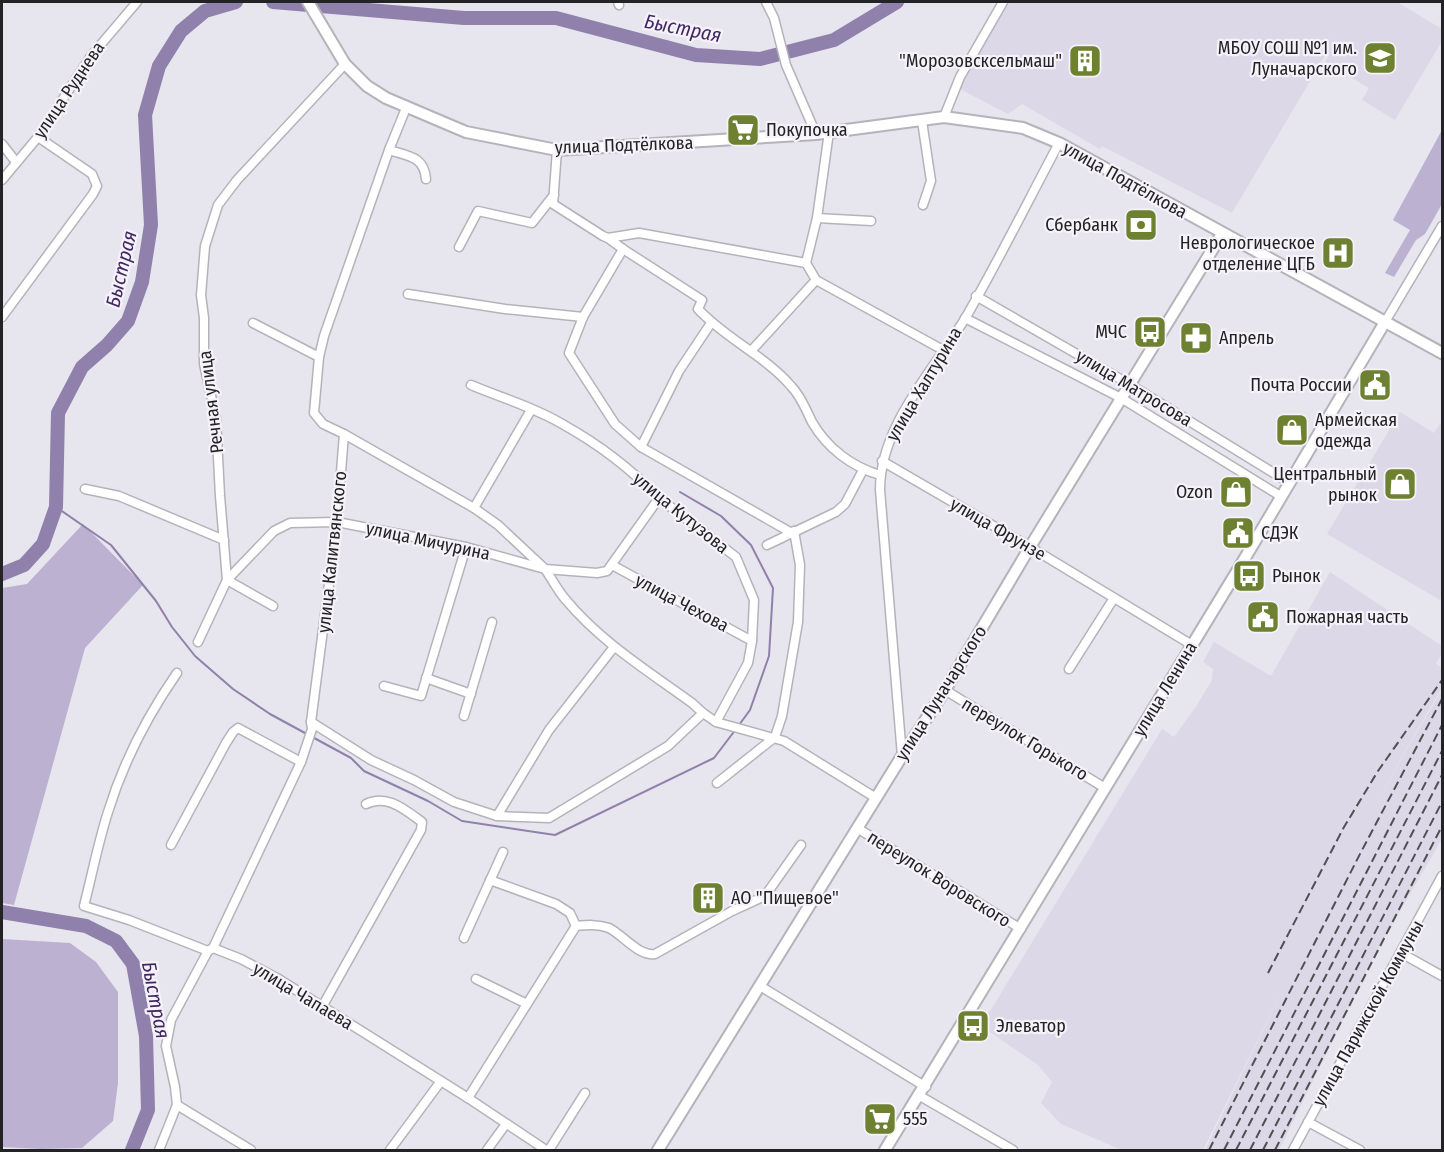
<svg xmlns="http://www.w3.org/2000/svg" width="1444" height="1152" font-family="'Fira Sans Condensed',sans-serif">
	<style>
		.built { fill: #ddd8e7 }
		.green { fill: #bcb1d1 }
		.lines { fill: none; stroke-linecap: round; stroke-linejoin: round }
		.stream { stroke: #9080ac; stroke-width: 2 }
		.river { stroke: #9080ac; stroke-width: 14 }
		.minor-casing { stroke: #b5b3ba; stroke-width: 11 }
		.major-casing { stroke: #b5b3ba; stroke-width: 14 }
		.minor { stroke: #fff; stroke-width: 8 }
		.major { stroke: #fff; stroke-width: 10 }
		.rail { stroke: #514f53; stroke-width: 2; stroke-dasharray: 9 4.5; stroke-linecap: butt }
		.labels { text-anchor: middle; stroke-width: 4.5; stroke-linejoin: round; paint-order: stroke }
		.poi-label { font-size: 18px; fill: #232225; stroke: #f5f2fa; text-anchor: start }
		.street-label { font-size: 18px; fill: #232225; stroke: #f5f2fa }
		.water-label { font-size: 20px; font-style: italic; fill: #412861; stroke: #f5f2fa }
	</style>
	<rect width="100%" height="100%" fill="#e7e5ed"/>
	<g class="built">
		<polygon points="1008,2 1397,2 1442,29 1442,41 1395,120 1362,100 1369,88 1325,62 1329,55 1326,54 1232,213 1102,146 1100,149 1022,104 1008,114 960,89 966,72"/>
		<polygon points="1400,412 1434,433 1442,421 1442,595 1440,600 1327,534"/>
		<polygon points="1330,572 1442,646 1442,654 1436,663 1442,669 1442,688 1405,751 1372,814 1405,752 1442,690 1442,839 1376,952 1279,1150 1205,1150 1285,985 1203,1150 1122,1150 1061,1124 1041,1103 1052,1082 1038,1065 981,1026 1162,729 1174,737 1197,705 1212,680 1213,669 1203,662 1214,642 1271,676"/>
	</g>
	<g class="green">
		<polygon points="1442,130 1442,204 1425,234 1416,240 1394,277 1385,273 1410,230 1393,220"/>
		<polygon points="83,524 143,585 85,648 14,905 2,903 2,588 27,584"/>
		<polygon points="2,939 70,943 96,962 118,992 118,1083 113,1121 82,1148 41,1149 2,1147"/>
	</g>
	<g class="lines">
		<g class="stream">
			<polyline points="680,492 721,516 751,545 773,588 769,656 750,710 739,725"/>
			<polyline points="56,507 111,545 156,601 172,627 195,656 233,689 270,714 351,758 364,771 428,801 462,821 555,835 714,758 736,729"/>
		</g>
		<g class="river">
			<polyline points="273,2 464,18 556,18 696,55 760,59 834,40 897,2"/>
			<polyline points="2,574 24,565 43,544 56,507 58,413 82,367 107,345 128,321 142,282 151,225 145,115 159,66 181,31 205,11 236,2"/>
			<polyline points="2,912 86,926 116,941 133,964 146,1036 148,1110 132,1150"/>
		</g>
		<g class="minor-casing">
			<g id="minor">
				<polyline points="618,2 619,5"/>
				<polyline points="766,2 774,18 786,65 816,134"/>
				<polyline points="944,117 960,77 1003,2"/>
				<polyline points="922,121 931,181 923,205"/>
				<polyline points="829,132 817,218 806,263 816,280 943,350"/>
				<polyline points="2,144 16,162"/>
				<path d="M389 150C408 156 424 156 426 179"/>
				<polyline points="557,150 553,204 603,236 608,238 639,233 806,263"/>
				<polyline points="2,180 38,137 91,56 137,2"/>
				<polyline points="817,218 871,221"/>
				<polyline points="608,238 623,249 583,317 569,353 615,424 641,447 790,532"/>
				<polyline points="459,247 478,211 532,223 554,195"/>
				<path d="M623 249 702 300 698 309C726 339 764 355 791 386 801 396 806 410 812 422 827 448 852 467 880 475"/>
				<polyline points="408,294 505,309 583,317"/>
				<polyline points="976,296 1129,384 1290,483"/>
				<polyline points="2,317 93,194 97,186 92,174 38,137"/>
				<polyline points="965,318 1121,398 1282,497"/>
				<polyline points="1385,322 1442,226"/>
				<polyline points="253,323 319,357"/>
				<polyline points="752,350 816,280"/>
				<path d="M471 385C502 398 536 408 564 425 598 444 632 470 659 498L736 557 754 600 752 641 748 663 716 722"/>
				<polyline points="344,434 474,508 498,525 545,569 597,573 607,571 659,498"/>
				<polyline points="641,447 679,371 711,323"/>
				<polyline points="882,461 1030,547 1192,645"/>
				<polyline points="85,489 119,496 224,540"/>
				<polyline points="474,508 531,410"/>
				<polyline points="767,545 836,512 845,504 863,470"/>
				<polyline points="612,565 752,641"/>
				<path d="M273 606 227 580 274 531 290 523 337 522 466 547 545 569C552 579 558 591 566 600 601 642 648 671 692 703L703 713 716 722 784 741 876 798"/>
				<polyline points="198,642 227,580 220,496 216,418 204,364 204,318 201,295 205,246 218,205 237,180 345,64"/>
				<polyline points="1069,669 1114,598"/>
				<path d="M177 673C148 715 123 763 108 812 98 843 92 875 84 906L129 920 208 951 213 948 241 959 277 978 468 1098 546 1150"/>
				<polyline points="426,678 471,694"/>
				<polyline points="384,686 421,696 466,547"/>
				<polyline points="945,690 1105,788"/>
				<polyline points="464,716 492,622"/>
				<polyline points="311,722 371,760 414,780 454,802 497,816 549,818 668,746 703,713"/>
				<path d="M902 756 880 490C880 425 934 370 966 317 999 260 1028 201 1059 143"/>
				<polyline points="717,783 775,737 782,716 798,622 800,565 794,531"/>
				<polyline points="497,816 549,730 614,647"/>
				<polyline points="857,828 1021,929"/>
				<polyline points="171,845 226,743 233,732 238,728 301,762"/>
				<polyline points="490,880 556,904 570,913 576,926"/>
				<path d="M576 926C587 925 598 924 609 928 623 935 638 956 655 954L732 911 765 896 801 845"/>
				<polyline points="464,938 503,852"/>
				<polyline points="213,948 301,762 312,729 311,722 337,522 344,434 323,424 314,413 319,357 324,336 389,150 406,108"/>
				<polyline points="1401,953 1442,976"/>
				<polyline points="476,979 527,1004"/>
				<polyline points="760,986 926,1087"/>
				<path d="M322 1007 421 830 422 822C404 809 387 794 366 804"/>
				<polyline points="920,1096 1013,1150"/>
				<polyline points="468,1098 576,926"/>
				<polyline points="177,1105 251,1150"/>
				<polyline points="1308,1122 1360,1150"/>
				<polyline points="159,1150 177,1105 175,1087 166,1046 171,1020 208,951"/>
				<polyline points="390,1150 441,1081"/>
				<polyline points="487,1150 506,1124"/>
				<polyline points="549,1150 585,1093"/>
				<polyline points="1293,1150 1442,876"/>
			</g>
		</g>
		<g class="major-casing">
			<g id="major">
				<polyline points="308,2 345,64 367,86 386,98 466,132 557,150 816,134 944,117 1023,128 1059,143 1442,353"/>
				<polyline points="658,1150 902,756 945,690 1030,547 1222,234"/>
				<polyline points="885,1150 1239,568 1385,322"/>
			</g>
		</g>
		<use href="#minor" class="minor"/>
		<use href="#major" class="major"/>
		<g class="rail">
			<polyline points="1268,973 1344,827 1378,771 1442,680"/>
			<polyline points="1209,1150 1361,852 1442,699"/>
			<polyline points="1224,1150 1442,725"/>
			<polyline points="1236,1150 1442,751"/>
			<polyline points="1250,1150 1442,775"/>
			<polyline points="1263,1150 1442,802"/>
			<polyline points="1275,1150 1442,826"/>
		</g>
	</g>
	<defs>
		<g id="school-square" transform="scale(1.725)"><rect x="-9" y="-9" width="18" height="18" rx="4" fill="#6d8131" stroke="#f5f2fa"/><path d="M0-5L7-2L0 1L-7-2ZM-4 1L0 2.5L4 1V4Q0 6-4 4Z" fill="#fff"/></g>
		<g id="building-square" transform="scale(1.725)"><rect x="-9" y="-9" width="18" height="18" rx="4" fill="#6d8131" stroke="#f5f2fa"/><path d="M-4-6H4V6H1V3H-1V6H-4ZM-2.5-4.3h1.7v1.8h-1.7ZM.8-4.3h1.7v1.8H.8ZM-2.5-1h1.7V.8h-1.7ZM.8-1h1.7V.8H.8Z" fill="#fff"/></g>
		<g id="supermarket-square" transform="scale(1.725)"><rect x="-9" y="-9" width="18" height="18" rx="4" fill="#6d8131" stroke="#f5f2fa"/><path d="M-6-5.5h2.5l.6 2H6L4.5 2H-2.5L-4.4-4H-6ZM-1.5 3.2a1.3 1.3 0 1 0 .1 0ZM3 3.2a1.3 1.3 0 1 0 .1 0Z" fill="#fff"/></g>
		<g id="bank-square" transform="scale(1.725)"><rect x="-9" y="-9" width="18" height="18" rx="4" fill="#6d8131" stroke="#f5f2fa"/><path d="M-6-4H6V4H-6ZM0-2.3a2.3 2.3 0 1 0 0 4.6a2.3 2.3 0 1 0 0-4.6Z" fill="#fff"/></g>
		<g id="hospital-square" transform="scale(1.725)"><rect x="-9" y="-9" width="18" height="18" rx="4" fill="#6d8131" stroke="#f5f2fa"/><path d="M-5-5h3v3.5h4V-5h3V5h-3V1.5h-4V5h-3Z" fill="#fff"/></g>
		<g id="bus-square" transform="scale(1.725)"><rect x="-9" y="-9" width="18" height="18" rx="4" fill="#6d8131" stroke="#f5f2fa"/><path d="M-5-6H5V4H4V6H2V4H-2V6H-4V4H-5ZM-3.5-4V0h7V-4ZM-3.5 1.2v1.5H-2V1.2ZM2 1.2v1.5H3.5V1.2Z" fill="#fff"/></g>
		<g id="pharmacy-square" transform="scale(1.725)"><rect x="-9" y="-9" width="18" height="18" rx="4" fill="#6d8131" stroke="#f5f2fa"/><path d="M-2-6h4v4h4v4h-4v4h-4v-4h-4v-4h4Z" fill="#fff"/></g>
		<g id="civic-square" transform="scale(1.725)"><rect x="-9" y="-9" width="18" height="18" rx="4" fill="#6d8131" stroke="#f5f2fa"/><path d="M-.6-6.5H3V-4.5H.6V-3L4-1V1h2V6H-6V1h2V-1L-.6-3ZM-1.2 2.5V6h2.4V2.5Z" fill="#fff"/></g>
		<g id="shop-square" transform="scale(1.725)"><rect x="-9" y="-9" width="18" height="18" rx="4" fill="#6d8131" stroke="#f5f2fa"/><path d="M-5-2.5h2.3a2.7 3.5 0 0 1 5.4 0H5L5.5 6h-11ZM-1.5-2.5h3a1.5 2.3 0 0 0-3 0Z" fill="#fff"/></g>
	</defs>
	<g fill-rule="evenodd">
		<use href="#school-square" x="1380" y="58"/>
		<use href="#building-square" x="1085" y="61"/>
		<use href="#supermarket-square" x="743" y="130"/>
		<use href="#bank-square" x="1141" y="225"/>
		<use href="#hospital-square" x="1338" y="253"/>
		<use href="#bus-square" x="1150" y="332"/>
		<use href="#pharmacy-square" x="1196" y="338"/>
		<use href="#civic-square" x="1375" y="385"/>
		<use href="#shop-square" x="1292" y="430"/>
		<use href="#shop-square" x="1400" y="484"/>
		<use href="#shop-square" x="1236" y="492"/>
		<use href="#civic-square" x="1238" y="533"/>
		<use href="#bus-square" x="1249" y="576"/>
		<use href="#civic-square" x="1263" y="617"/>
		<use href="#building-square" x="708" y="898"/>
		<use href="#bus-square" x="973" y="1026"/>
		<use href="#supermarket-square" x="880" y="1119"/>
	</g>
	<g class="labels">
		<g class="poi-label">
			<text x="1357" y="54" text-anchor="end">МБОУ СОШ №1 им.<tspan x="1357" dy="21">Луначарского</tspan></text>
			<text x="1062" y="67" text-anchor="end">"Морозовсксельмаш"</text>
			<text x="766" y="136">Покупочка</text>
			<text x="1118" y="231" text-anchor="end">Сбербанк</text>
			<text x="1315" y="249" text-anchor="end">Неврологическое<tspan x="1315" dy="21">отделение ЦГБ</tspan></text>
			<text x="1127" y="338" text-anchor="end">МЧС</text>
			<text x="1219" y="344">Апрель</text>
			<text x="1352" y="391" text-anchor="end">Почта России</text>
			<text x="1315" y="426">Армейская<tspan x="1315" dy="21">одежда</tspan></text>
			<text x="1377" y="480" text-anchor="end">Центральный<tspan x="1377" dy="21">рынок</tspan></text>
			<text x="1213" y="498" text-anchor="end">Ozon</text>
			<text x="1261" y="539">СДЭК</text>
			<text x="1272" y="582">Рынок</text>
			<text x="1286" y="623">Пожарная часть</text>
			<text x="731" y="904">АО "Пищевое"</text>
			<text x="996" y="1032">Элеватор</text>
			<text x="903" y="1125">555</text>
		</g>
		<g class="street-label">
			<text transform="translate(69 90) rotate(-56)" y="6">улица Руднева</text>
			<text transform="translate(624 145) rotate(-2)" y="6">улица Подтёлкова</text>
			<text transform="translate(1125 180) rotate(29)" y="6">улица Подтёлкова</text>
			<text transform="translate(924 384) rotate(-59)" y="6">улица Халтурина</text>
			<text transform="translate(1134 388) rotate(31)" y="6">улица Матросова</text>
			<text transform="translate(211 402) rotate(-97)" y="6">Речная улица</text>
			<text transform="translate(681 513) rotate(39)" y="6">улица Кутузова</text>
			<text transform="translate(998 529) rotate(30)" y="6">улица Фрунзе</text>
			<text transform="translate(428 541) rotate(12)" y="6">улица Мичурина</text>
			<text transform="translate(332 552) rotate(-84)" y="6">улица Калитвянского</text>
			<text transform="translate(682 603) rotate(28)" y="6">улица Чехова</text>
			<text transform="translate(1165 689) rotate(-59)" y="6">улица Ленина</text>
			<text transform="translate(941 693) rotate(-58)" y="6">улица Луначарского</text>
			<text transform="translate(1025 739) rotate(31)" y="6">переулок Горького</text>
			<text transform="translate(939 879) rotate(32)" y="6">переулок Воровского</text>
			<text transform="translate(303 996) rotate(31)" y="6">улица Чапаева</text>
			<text transform="translate(1368 1013) rotate(-61)" y="6">улица Парижской Коммуны</text>
		</g>
		<g class="water-label">
			<text transform="translate(683 28) rotate(11)" y="7">Быстрая</text>
			<text transform="translate(121 269) rotate(-77)" y="7">Быстрая</text>
			<text transform="translate(156 1000) rotate(79)" y="7">Быстрая</text>
		</g>
	</g>
	<rect width="1444" height="1152" fill="none" stroke="#232225" stroke-width="6"/>
</svg>
